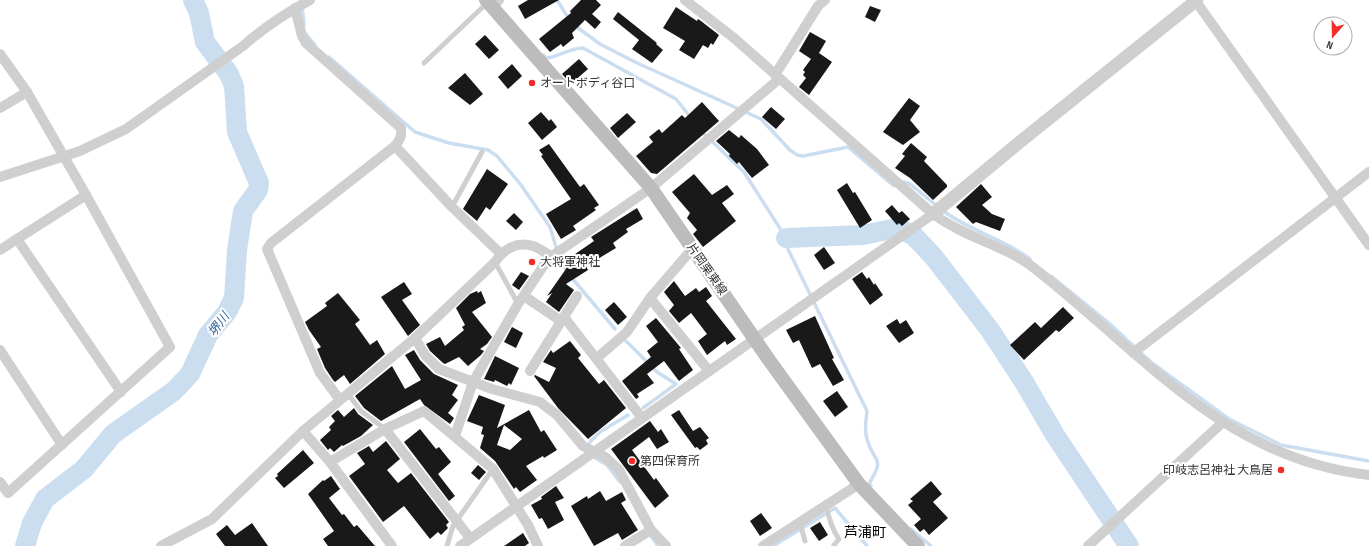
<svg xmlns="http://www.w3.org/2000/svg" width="1369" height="546" font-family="'Sofia Sans Condensed','Noto Sans JP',sans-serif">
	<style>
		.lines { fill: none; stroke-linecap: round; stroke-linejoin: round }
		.stream { stroke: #cbdef0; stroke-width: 3.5 }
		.river { stroke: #cbdef0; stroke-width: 20 }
		.building { fill: #191919; fill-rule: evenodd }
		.service { stroke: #cfcfcf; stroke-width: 5 }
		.minor { stroke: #cfcfcf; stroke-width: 10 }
		.tertiary { stroke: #cfcfcf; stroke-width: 13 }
		.secondary { stroke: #bcbcbc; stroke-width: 14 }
		.poi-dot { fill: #f42c29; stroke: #fff; stroke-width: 1.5 }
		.labels { text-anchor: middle; stroke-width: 4; stroke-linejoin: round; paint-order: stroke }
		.poi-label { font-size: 12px; fill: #323232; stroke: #fff; text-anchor: start }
		.street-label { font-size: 12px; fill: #323232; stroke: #fff }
		.water-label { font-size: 13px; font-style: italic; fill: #376c9d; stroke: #fff }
		.quarter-label { font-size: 14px; fill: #000; stroke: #fff }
	</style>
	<rect width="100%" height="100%" fill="#fff"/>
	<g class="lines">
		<g class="stream">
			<polyline points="557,0 569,19"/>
			<polyline points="302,5 304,25"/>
			<polyline points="574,25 600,44 635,62 761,119 790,150 797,155 803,156 848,147 894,186 904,182 910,184 937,206"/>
			<polyline points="306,34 315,45"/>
			<path d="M543 55 546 58C554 59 569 48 583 48L676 99 691 118"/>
			<polyline points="329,57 415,132 449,143 488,150 497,156 521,185 550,227 559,257 567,272"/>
			<path d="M701 131 744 172 786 238V245L867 411C866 420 864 431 867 439 874 465 886 455 869 484L871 486"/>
			<path d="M942 210C969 231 1003 238 1030 259"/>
			<polyline points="1051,276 1109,323 1152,363 1229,419 1281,445 1369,461"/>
			<polyline points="571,277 615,329"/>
			<polyline points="626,341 657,372 676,384 643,408"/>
			<polyline points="590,442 600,432 628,415"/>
			<polyline points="592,456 607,465 620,482"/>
			<polyline points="911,529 931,546"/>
			<polyline points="649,533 658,546"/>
			<polyline points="773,546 835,508 867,546"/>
		</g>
		<g class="river">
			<polyline points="786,238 863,235 897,228 913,235 933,256 990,330 1024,382 1055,435 1129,546"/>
			<polyline points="25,546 32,523 45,499 84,469 113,434 174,391 190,374 208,335 227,312 234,298 237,250 243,211 258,190 259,183 237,132 234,86 229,74 205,42 199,13 193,0"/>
		</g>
	</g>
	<g class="building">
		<polygon points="528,0 559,0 525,19 518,6"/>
		<polygon points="581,0 596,0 601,5 592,14 601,22 595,29 585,20 572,33 574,38 563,47 561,44 550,52 539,39 571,13 570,11"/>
		<polygon points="870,6 881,10 875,22 865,17"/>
		<polygon points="676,7 697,21 698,19 701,21 719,35 713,45 711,43 708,48 703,45 694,59 679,50 685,41 663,28"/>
		<polygon points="618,12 657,43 656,44 663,50 652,63 632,49 639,40 613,19"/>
		<polygon points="810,32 826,41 819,53 832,62 809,95 799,87 806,78 803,75 805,72 803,70 811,59 799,51"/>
		<polygon points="485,35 499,50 489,59 475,44"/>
		<polygon points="579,59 588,69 571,84 562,74"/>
		<polygon points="512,64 522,76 508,89 498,77"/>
		<polygon points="465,73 483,94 470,105 448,88"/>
		<polygon points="909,98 920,106 910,120 920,132 903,145 883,132"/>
		<polygon points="702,102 719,121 657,174 651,173 636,156 653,142 649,137 659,129 662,133 682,115 685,118"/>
		<polygon points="771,107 785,119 776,129 762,117"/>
		<polygon points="541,112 549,121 551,119 557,127 542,140 528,123"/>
		<polygon points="627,113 636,122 618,138 610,128"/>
		<polygon points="729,130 739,138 741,135 757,149 769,165 752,178 739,162 737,164 729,156 730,154 716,141"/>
		<polygon points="911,143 927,157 924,161 947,185 947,187 933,200 910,178 895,168 905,156 902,154"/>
		<polygon points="549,144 580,187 584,184 599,205 594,208 596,210 573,226 576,230 561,239 546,214 571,199 541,156 543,155 539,150"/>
		<polygon points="487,169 508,184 490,210 486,207 477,221 463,209"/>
		<polygon points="694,174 712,195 727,185 734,194 722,203 736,221 703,247 693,234 697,230 687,218 690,213 672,192"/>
		<polygon points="847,183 853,193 855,192 872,220 860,228 837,190"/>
		<polygon points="981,184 992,197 982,205 992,214 1005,219 1000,231 976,222 973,224 956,207"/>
		<polygon points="892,205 899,213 902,211 910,219 902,226 899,223 897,225 885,211"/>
		<polygon points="637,208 643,219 626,229 628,232 613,243 616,248 586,266 588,270 566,284 574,290 559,312 546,302 552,293 547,296 568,266 565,261 594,241 591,237"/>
		<polygon points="514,213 523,222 516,230 506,221"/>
		<polygon points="824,247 835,263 824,270 814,255"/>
		<polygon points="521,272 529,276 519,290 512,285"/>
		<polygon points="862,272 867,279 869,277 874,285 875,283 883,295 870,305 852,279"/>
		<polygon points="674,281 685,296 696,288 699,292 706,287 712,296 706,301 736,339 727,345 725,341 707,355 698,341 707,334 691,313 679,323 669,311 674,305 664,292"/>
		<polygon points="404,282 412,294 402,300 420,325 408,336 381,297"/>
		<polygon points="477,291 478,293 481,291 486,303 472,312 492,337 487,344 480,349 484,351 481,355 468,366 459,357 445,364 443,363 430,351 426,344 440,337 445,346 464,330 462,327 465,325 456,308 470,294"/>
		<polygon points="338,293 360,320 355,324 370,345 377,340 385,354 350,384 344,375 335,382 333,380 325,368 317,349 321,347 309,330 305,322 327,306 325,303"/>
		<polygon points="614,302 627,317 618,325 605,310"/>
		<polygon points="1063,307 1074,318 1059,332 1056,330 1024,360 1010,345 1035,322 1041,328"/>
		<polygon points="815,316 834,358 832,359 844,380 833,386 820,364 812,368 799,340 793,343 786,330"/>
		<polygon points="656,318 681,348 679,349 693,370 679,381 664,361 647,374 654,383 637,394 639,397 636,399 622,381 651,357 647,351 658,342 646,326"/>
		<polygon points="897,319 900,324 906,320 914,333 899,343 886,326"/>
		<polygon points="512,327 523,333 516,348 504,342"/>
		<polygon points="570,341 581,355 578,358 599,384 604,380 626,408 588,439 558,408 534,376 535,375 549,382 556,368 543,362 551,350 553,353"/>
		<polygon points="414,350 420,360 434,374 458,385 452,395 458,400 448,413 454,418 450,424 424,405 420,399 381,421 364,408 355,396 392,366 405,389 421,380 405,355"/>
		<polygon points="495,356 519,368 511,385 509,383 507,386 495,380 494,382 484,379"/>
		<polygon points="837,391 848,407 835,417 823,401"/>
		<path d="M479 395 505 405 497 428 529 410 541 432 544 430 557 450 544 458 543 456 526 466 537 480 520 492 516 487 514 489 495 461 480 448 484 435 481 434 483 427 467 421ZM504 425 522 439 510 450 497 445Z"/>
		<polygon points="354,408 358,414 373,425 361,436 343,446 342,445 334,452 330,448 328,450 320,440 331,430 329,427 335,421 331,416 338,410 344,417"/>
		<polygon points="679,410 693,431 700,427 709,438 706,440 708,444 700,450 697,447 695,448 671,415"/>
		<polygon points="650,421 658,432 661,429 669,442 657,449 649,437 632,450 654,480 656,478 669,496 655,508 611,449"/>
		<polygon points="420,429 436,449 439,447 451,462 438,474 455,496 449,501 404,442"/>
		<polygon points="386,441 400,459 387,470 398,483 411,473 449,522 446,525 448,528 441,535 438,532 430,539 404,506 383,522 349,476 365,464 357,453 369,446 373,452"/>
		<polygon points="303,450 314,463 284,488 275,478 278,476 277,474"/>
		<polygon points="478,465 486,472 479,480 471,473"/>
		<polygon points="331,476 340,489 329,498 342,515 344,514 354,527 357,525 375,546 328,546 323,539 334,531 308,494 323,480 324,481"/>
		<polygon points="931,481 942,494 933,502 948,518 929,535 924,529 920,532 914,525 921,519 908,505 913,501 910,499"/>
		<polygon points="556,486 564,498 555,502 564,520 548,529 542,518 539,519 531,505 542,499 541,497"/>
		<polygon points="600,491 606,501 622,492 626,500 621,503 638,530 622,540 618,533 594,546 571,506 587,496 588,499"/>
		<polygon points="761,513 772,528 760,536 750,521"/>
		<polygon points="820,522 828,535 819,541 810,528"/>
		<polygon points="252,523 268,546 225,546 216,534 227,525 235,535"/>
		<polygon points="523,533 529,543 525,546 504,546"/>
	</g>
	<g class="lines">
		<g class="service">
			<polyline points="424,63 487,3"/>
			<polyline points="452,207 482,152"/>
			<polyline points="495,262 518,304"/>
			<polyline points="348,394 361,411 385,429"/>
			<path d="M825 506C831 519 830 527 839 539L834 545"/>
			<polyline points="800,523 805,541"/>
			<polyline points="447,546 453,526 493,469"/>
		</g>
		<g class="minor">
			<path d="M685 0 734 38 933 214C940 219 948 224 956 228 982 242 1011 250 1034 268 1142 352 1224 459 1369 475"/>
			<polyline points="1195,0 1369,245"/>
			<polyline points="492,7 499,0"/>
			<path d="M295 8 302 36 306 43 401 128C402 136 400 140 395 146L271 243 267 249 320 373 340 400"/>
			<polyline points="0,54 27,92 86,195"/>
			<polyline points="775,75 818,6 825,0"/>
			<polyline points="0,108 27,92"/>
			<polyline points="395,146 452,207 501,254"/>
			<path d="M0 177 80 151 126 129 243 46C263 28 286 13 310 0"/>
			<polyline points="0,250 17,239"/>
			<polyline points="524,296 561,321"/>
			<polyline points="650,298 693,248"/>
			<polyline points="564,317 642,418"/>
			<polyline points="415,338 425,355 439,369 492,389 540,402 557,415 583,446 605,457 619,470 651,530 666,546"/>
			<polyline points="0,350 62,445"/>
			<polyline points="1133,353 1369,172"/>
			<polyline points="597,358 627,332 650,298 709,371"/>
			<polyline points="530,371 577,296"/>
			<polyline points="385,429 470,538"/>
			<polyline points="303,431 330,462 392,546"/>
			<polyline points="455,436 473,382 518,304 544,265 552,256"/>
			<polyline points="330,462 385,429 424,411 493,469 528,525 538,546"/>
			<polyline points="0,482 8,493 170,347 86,195 17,239 121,392"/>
			<path d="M161 546 212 519 303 431 415 338 495 262C504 249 517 241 533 246 540 248 546 254 552 256L651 188 779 79"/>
			<polyline points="460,546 933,214"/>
			<polyline points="625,546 651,530"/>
			<polyline points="763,546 859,484"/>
			<polyline points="1088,546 1222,423"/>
		</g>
		<polyline class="tertiary" points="933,214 1021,141 1197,0"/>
		<polyline class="secondary" points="486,0 651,188 769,360 859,484 918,546"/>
	</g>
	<g class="poi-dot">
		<circle cx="532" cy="83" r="4"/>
		<circle cx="532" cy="262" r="4"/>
		<circle cx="632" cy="461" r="4"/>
		<circle cx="1281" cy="470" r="4"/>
	</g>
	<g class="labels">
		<g class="poi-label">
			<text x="540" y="87">オートボディ谷口</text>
			<text x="540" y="266">大将軍神社</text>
			<text x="640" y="465">第四保育所</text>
			<text x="1273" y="474" text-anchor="end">印岐志呂神社 大鳥居</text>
		</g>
		<g class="street-label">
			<text transform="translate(707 269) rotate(55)" y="4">片岡栗東線</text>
		</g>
		<g class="water-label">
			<text transform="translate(218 324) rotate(-53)" y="5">堺川</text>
		</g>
		<g class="quarter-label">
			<text x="865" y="537">芦浦町</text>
		</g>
	</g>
	<g transform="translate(1333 36) rotate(200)"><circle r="19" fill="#ffffff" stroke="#adadad"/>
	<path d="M0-3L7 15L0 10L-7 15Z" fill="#f42c29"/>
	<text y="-6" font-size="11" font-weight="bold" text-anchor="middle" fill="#323232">N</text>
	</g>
</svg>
